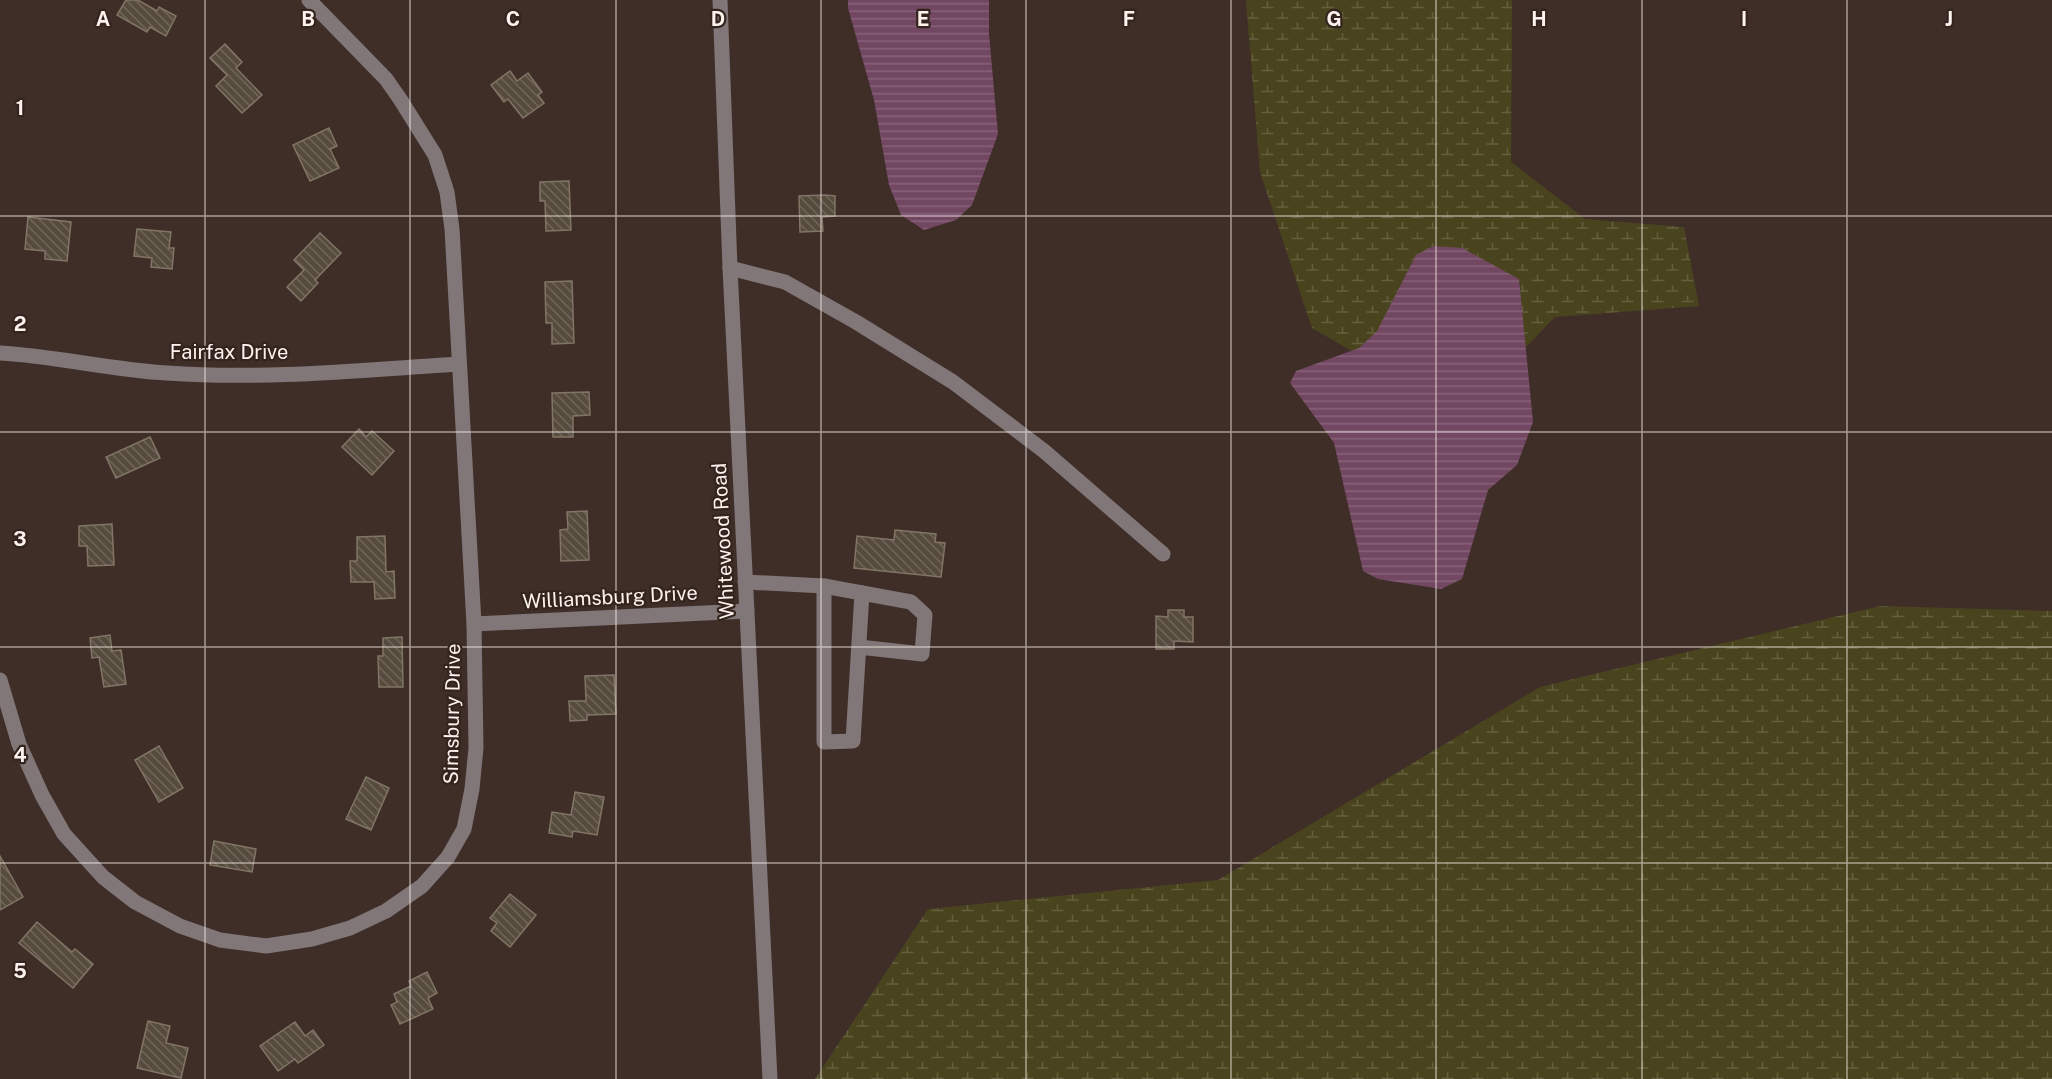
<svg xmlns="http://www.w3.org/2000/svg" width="2052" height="1079" font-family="'Public Sans',sans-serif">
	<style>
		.wetland { fill: url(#wetland-marsh) }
		.water { fill: url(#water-rules) }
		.building { fill: url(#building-back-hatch); stroke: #817566; stroke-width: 1.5 }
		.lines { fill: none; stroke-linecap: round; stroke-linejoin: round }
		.minor { stroke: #817778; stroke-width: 15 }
		.grid { fill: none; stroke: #fef2ee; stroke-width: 1.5; stroke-opacity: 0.55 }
		.labels { text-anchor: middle; stroke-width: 4.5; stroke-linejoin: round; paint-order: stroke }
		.street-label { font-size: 20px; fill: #fef2ee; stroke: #34241e }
		.grid-label { font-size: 20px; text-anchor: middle; font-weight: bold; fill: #fef2ee; stroke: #34241e; stroke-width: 4.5; stroke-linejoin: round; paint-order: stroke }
	</style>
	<defs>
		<pattern id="wetland-marsh" width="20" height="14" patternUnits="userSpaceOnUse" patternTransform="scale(1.5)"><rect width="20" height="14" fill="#49441d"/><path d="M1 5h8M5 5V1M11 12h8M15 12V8" fill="none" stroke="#645f3e"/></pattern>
		<pattern id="water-rules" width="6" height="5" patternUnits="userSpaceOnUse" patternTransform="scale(1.5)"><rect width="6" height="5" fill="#724762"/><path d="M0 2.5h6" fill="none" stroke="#876279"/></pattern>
		<pattern id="building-back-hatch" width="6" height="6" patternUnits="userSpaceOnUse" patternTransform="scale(1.5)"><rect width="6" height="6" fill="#564b3d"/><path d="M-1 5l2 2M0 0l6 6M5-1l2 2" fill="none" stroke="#6f6559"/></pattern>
	</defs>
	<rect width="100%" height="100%" fill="#3f2e28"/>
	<g class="wetland">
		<polygon points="1246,0 1512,0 1511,162 1585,219 1684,227 1699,306 1555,317 1461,414 1312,328 1260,172"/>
		<polygon points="1880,606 2052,611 2052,1079 815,1079 928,909 1218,880 1540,687"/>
	</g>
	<g class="water">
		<polygon points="848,0 989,0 989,34 998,134 972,205 956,220 924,230 901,215 889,185 874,100 848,8"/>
		<polygon points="1433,246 1462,248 1519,279 1533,422 1517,465 1488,490 1462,579 1441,589 1378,579 1363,571 1334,443 1290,383 1296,371 1359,348 1377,331 1416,255"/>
	</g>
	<g class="building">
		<polygon points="126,0 138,0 157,11 159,7 176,16 166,36 150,27 147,32 117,15"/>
		<polygon points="225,44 242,62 236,68 262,95 242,113 216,86 227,75 210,58"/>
		<polygon points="510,71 517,81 528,73 542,92 538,95 544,103 523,118 508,99 504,102 491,85"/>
		<polygon points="329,128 337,146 330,149 339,168 310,181 293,145"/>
		<polygon points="569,181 571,230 546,231 545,201 540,201 540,182"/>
		<polygon points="825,195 835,196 835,216 822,217 823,231 800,232 799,196"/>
		<polygon points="28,217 71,222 67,261 45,259 45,251 25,249"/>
		<polygon points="137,229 171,232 169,248 174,248 172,269 151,267 152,258 134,256"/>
		<polygon points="320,233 341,253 315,280 318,283 301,301 287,287 304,270 294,260"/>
		<polygon points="572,281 574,343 552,344 552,323 546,323 545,282"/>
		<polygon points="589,392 590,415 573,416 573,437 553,437 552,393"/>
		<polygon points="359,429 366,437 372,431 394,451 372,475 342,447"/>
		<polygon points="150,437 160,458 116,478 106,457"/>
		<polygon points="587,511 589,560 561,561 560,530 568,529 567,512"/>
		<polygon points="112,524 114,565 88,566 87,546 79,546 79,526"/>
		<polygon points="895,530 936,534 935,542 945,543 941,577 854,568 857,536 894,540"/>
		<polygon points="385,536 386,572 394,571 395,598 375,599 374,582 351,582 350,561 357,561 357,537"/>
		<polygon points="1168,610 1184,610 1184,617 1193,617 1193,642 1174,641 1174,649 1156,649 1156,616 1168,617"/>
		<polygon points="110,635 112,651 121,650 126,684 104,687 99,657 92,658 90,638"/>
		<polygon points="402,637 403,687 379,687 378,656 383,656 383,638"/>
		<polygon points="614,675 616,714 587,715 587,720 570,721 569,701 586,701 585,676"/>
		<polygon points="159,746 183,788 159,802 135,760"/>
		<polygon points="366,777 389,788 371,830 346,819"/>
		<polygon points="575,792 604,797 597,835 573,831 572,837 549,833 552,812 571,815"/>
		<polygon points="214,841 256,849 252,872 210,865"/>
		<polygon points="0,856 23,897 0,910"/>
		<polygon points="510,894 536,915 510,947 491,931 497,923 490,918"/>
		<polygon points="37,922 72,952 75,949 93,964 73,988 19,943"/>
		<polygon points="427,972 437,993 428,998 433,1009 400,1024 391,1005 397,1002 394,994 411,986 409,981"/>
		<polygon points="148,1021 170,1026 166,1043 188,1048 181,1078 137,1068"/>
		<polygon points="295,1022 305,1036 313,1030 324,1045 298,1063 295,1059 278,1071 260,1046"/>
	</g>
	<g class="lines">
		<g class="minor">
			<polyline points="720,0 730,268 770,1079"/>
			<polyline points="730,268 785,282 856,322 953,382 1044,451 1163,554"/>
			<path d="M0 353C56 356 111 370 167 373 264 380 362 370 459 364"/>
			<polyline points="745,582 824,586 911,602 925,615 922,654 859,647"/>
			<polyline points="824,586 824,742 853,741 862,593"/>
			<polyline points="474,624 747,611"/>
			<polyline points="0,680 19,744 42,795 64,834 103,877 135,902 180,926 220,940 266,946 312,939 350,928 386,911 422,886 448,857 464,829 472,789 476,748 474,624 452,229 447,192 435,155 400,99 386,79 309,0"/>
		</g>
	</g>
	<path class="grid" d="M205 0V1079M410 0V1079M616 0V1079M821 0V1079M1026 0V1079M1231 0V1079M1436 0V1079M1642 0V1079M1847 0V1079M0 216H2052M0 432H2052M0 647H2052M0 863H2052"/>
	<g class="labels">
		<g class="street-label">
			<text x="229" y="359">Fairfax Drive</text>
			<text transform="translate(723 541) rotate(-93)" y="7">Whitewood Road</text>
			<text transform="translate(610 597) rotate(-3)" y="7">Williamsburg Drive</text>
			<text transform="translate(452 714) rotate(-89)" y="7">Simsbury Drive</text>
		</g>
	</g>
	<g class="grid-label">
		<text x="103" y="26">A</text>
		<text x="308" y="26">B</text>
		<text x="513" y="26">C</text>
		<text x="718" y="26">D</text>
		<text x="923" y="26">E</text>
		<text x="1129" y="26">F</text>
		<text x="1334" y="26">G</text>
		<text x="1539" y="26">H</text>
		<text x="1744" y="26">I</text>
		<text x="1949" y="26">J</text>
		<text x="20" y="115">1</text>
		<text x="20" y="331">2</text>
		<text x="20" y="546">3</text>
		<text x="20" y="762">4</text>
		<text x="20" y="978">5</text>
	</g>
</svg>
